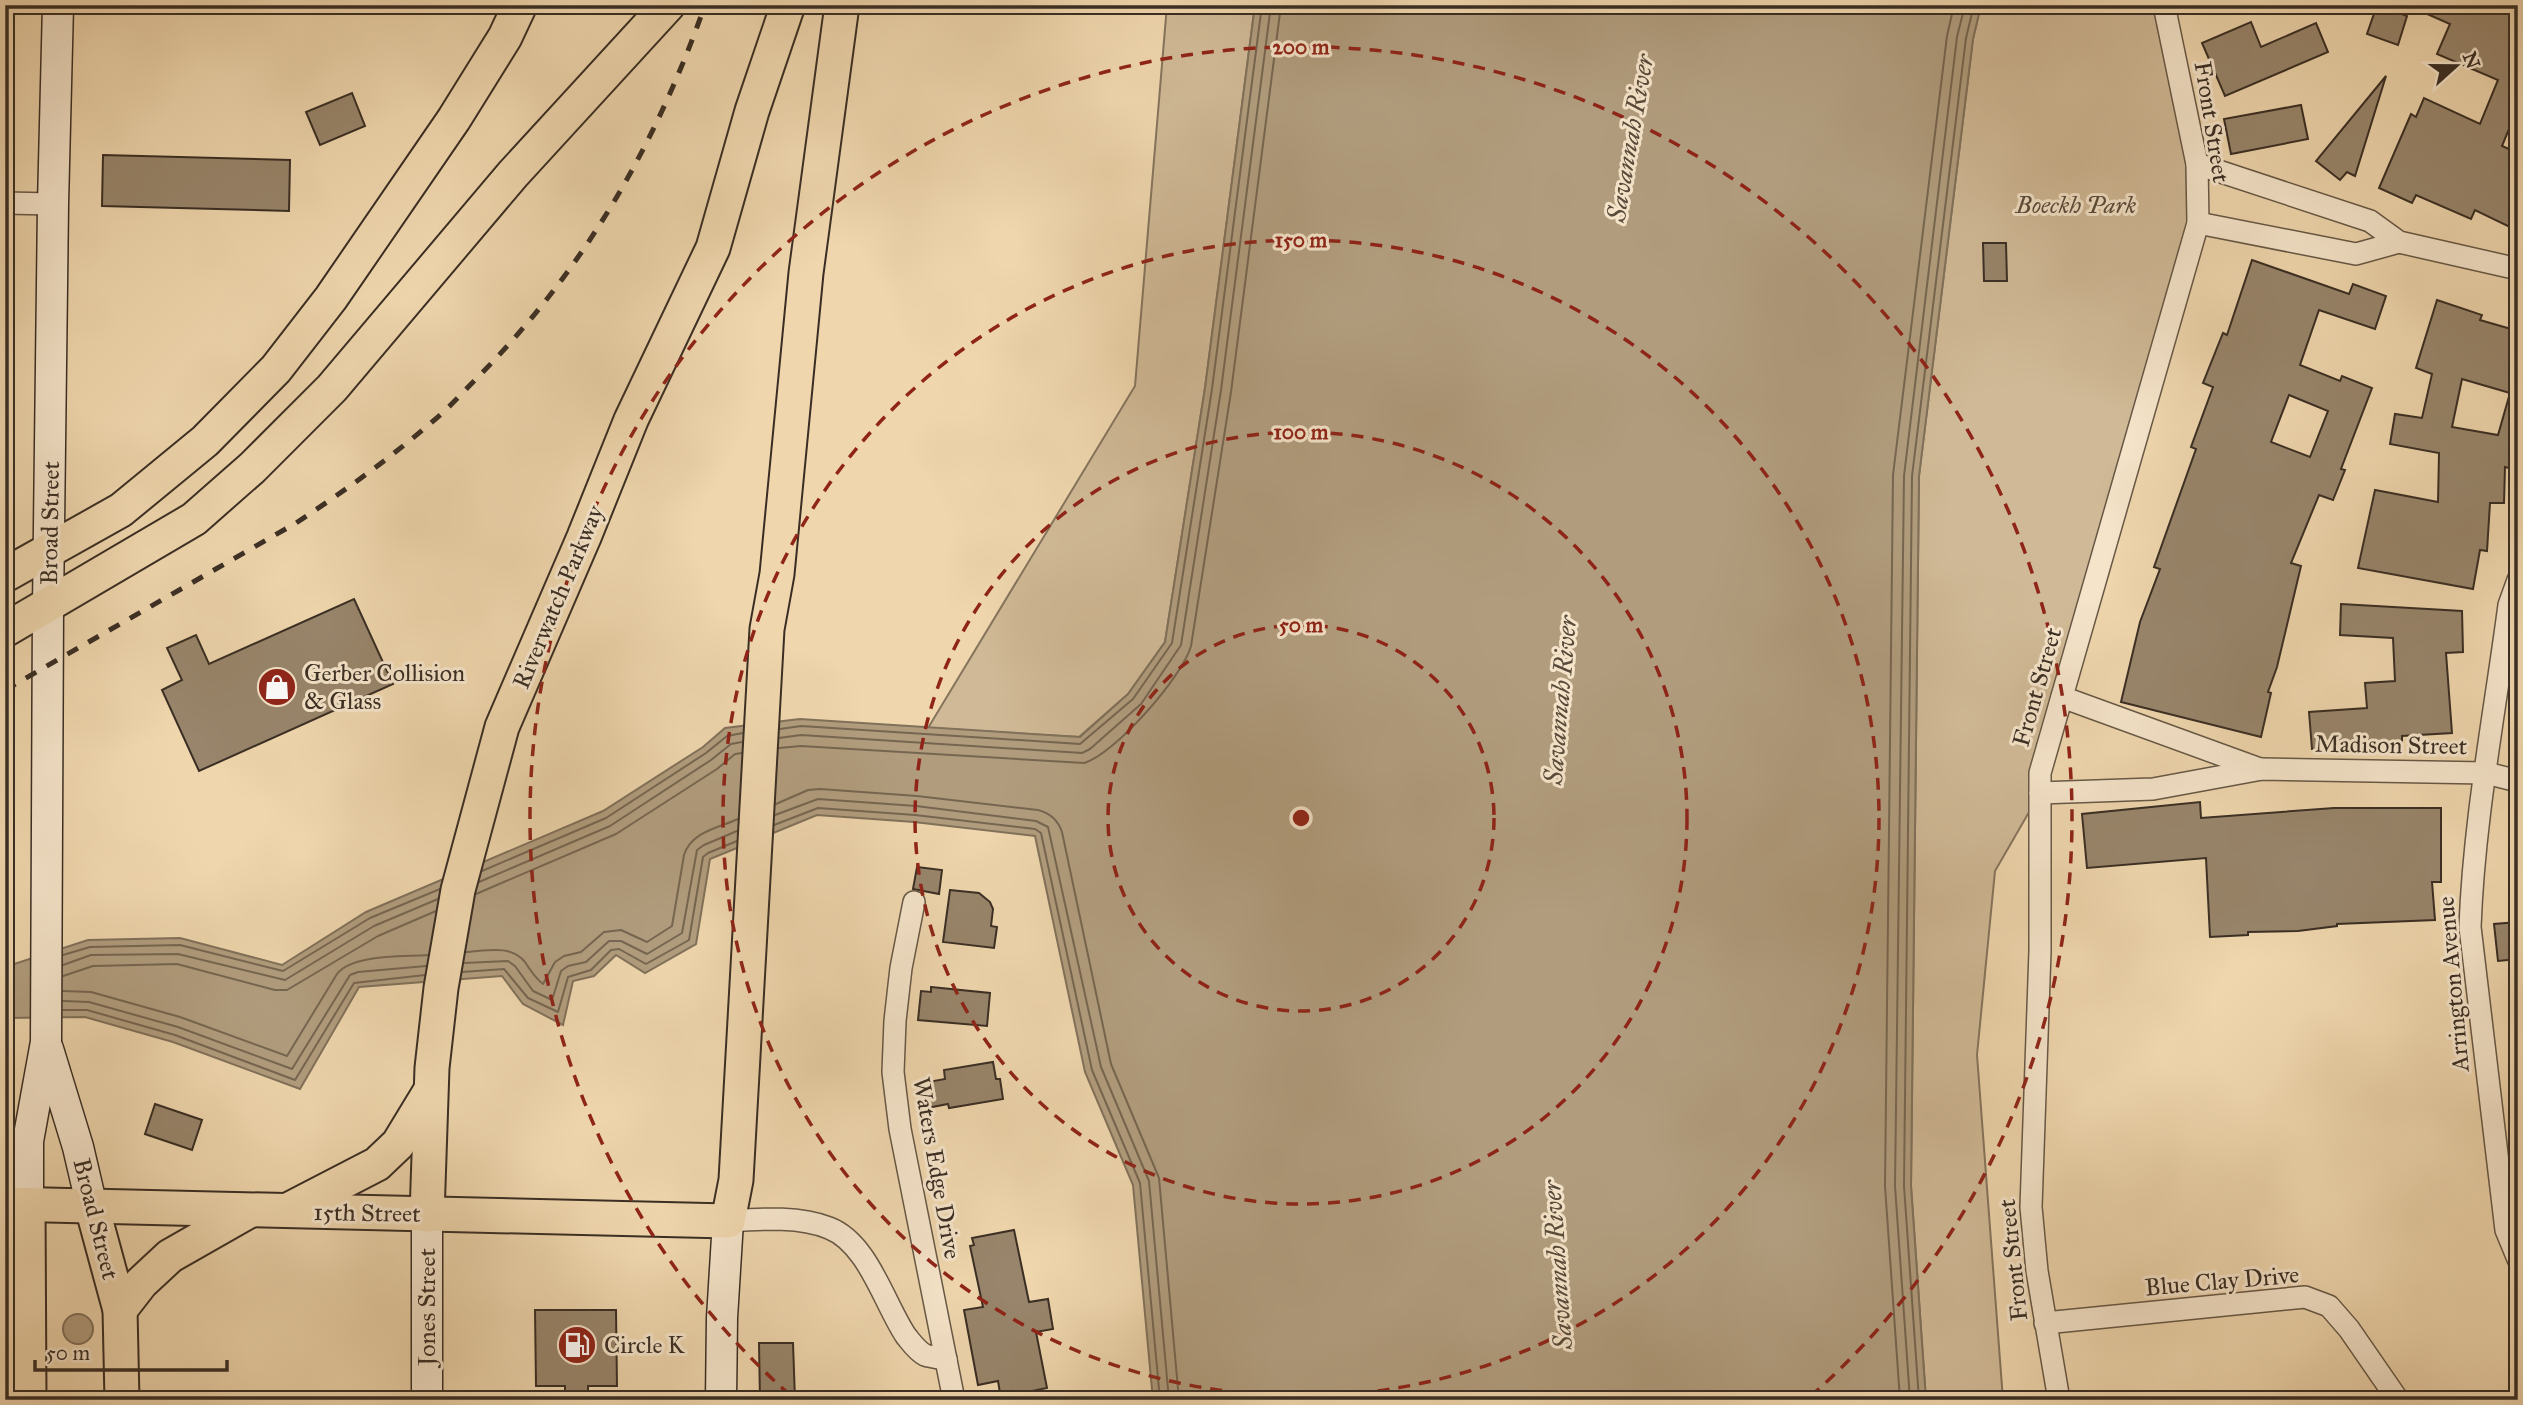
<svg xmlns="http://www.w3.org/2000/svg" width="2523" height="1405" font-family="'IM FELL Great Primer',serif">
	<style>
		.green { fill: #d0b996; stroke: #85745d; stroke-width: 2 }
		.water { fill: #b19d7e; stroke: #81715a; stroke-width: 2 }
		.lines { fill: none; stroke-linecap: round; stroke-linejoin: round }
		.shore { stroke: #766651; stroke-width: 2 }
		.building { fill: #98856b; stroke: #3a2e24; stroke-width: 2; fill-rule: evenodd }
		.minor-casing { stroke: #675846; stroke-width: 24 }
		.secondary-casing { stroke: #3a2e24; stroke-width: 33 }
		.primary-casing { stroke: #3a2e24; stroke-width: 37 }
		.minor { stroke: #f5e4ca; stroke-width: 21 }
		.secondary { stroke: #f5e4ca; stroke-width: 30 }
		.primary { stroke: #efd6ad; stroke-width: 33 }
		.rail { stroke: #3a2e24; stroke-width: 5; stroke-dasharray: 12 12; stroke-linecap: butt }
		.ring { fill: none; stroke: #8f2418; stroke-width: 3.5; stroke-dasharray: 12 9 }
		.labels { text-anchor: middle; stroke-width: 6; stroke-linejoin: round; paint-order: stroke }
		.street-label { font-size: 24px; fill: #3a2e24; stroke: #f5e4ca }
		.park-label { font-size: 24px; font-style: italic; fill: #584a3b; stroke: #f5e4ca }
		.poi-label { font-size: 24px; fill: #3a2e24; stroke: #f5e4ca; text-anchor: start }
		.water-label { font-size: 26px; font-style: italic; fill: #584a3a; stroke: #f5e4ca }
		.centre { fill: #8f2418; stroke: #f5e4ca; stroke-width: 3.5 }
		.ring-label { font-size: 21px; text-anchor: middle; font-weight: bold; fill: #8f2418; stroke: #f5e4ca; stroke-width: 6; stroke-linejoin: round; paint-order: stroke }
	</style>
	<rect width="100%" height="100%" fill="#efd6ad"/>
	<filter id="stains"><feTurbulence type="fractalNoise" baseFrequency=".00286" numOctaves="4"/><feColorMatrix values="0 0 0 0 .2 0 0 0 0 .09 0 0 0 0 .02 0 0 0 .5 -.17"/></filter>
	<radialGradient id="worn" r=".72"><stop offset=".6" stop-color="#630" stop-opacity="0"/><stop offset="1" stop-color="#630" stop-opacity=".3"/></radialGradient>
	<g class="green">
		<polygon points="1167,5 1255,5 1205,388 1165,642 1128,694 1079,737 928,728 1135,386"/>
		<polygon points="1981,5 2164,5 2198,198 2040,793 1995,871 1977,1055 2003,1400 1926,1400 1911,1186 1919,476 1973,39"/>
	</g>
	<g class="water">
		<polygon points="1255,5 1981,5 1973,39 1919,476 1911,1186 1926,1400 1153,1400 1133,1185 1085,1072 1035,836 914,822 817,815 710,859 696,944 645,973 616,955 594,976 573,981 563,1025 523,1004 502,976 359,987 300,1089 173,1042 85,1017 5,1018 5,967 88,940 180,938 282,965 366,912 603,811 703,747 725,728 800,719 1080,737 1128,694 1165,642 1205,388"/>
		<circle cx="78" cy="1329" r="15"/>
	</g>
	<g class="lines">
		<g class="shore">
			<polyline points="780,729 801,726 1080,744 1133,699 1172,643 1212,389 1262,5"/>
			<polyline points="779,738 801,735 1082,753 1090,749 1141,704 1181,645 1221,390 1271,5"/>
			<path d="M779 748 801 746 1084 763C1114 755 1183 676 1191 646L1231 392 1281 5"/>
			<path d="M776 804 808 790 820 789 917 796 1038 810C1050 813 1058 820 1062 832L1111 1064 1159 1178 1179 1400"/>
			<polyline points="775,815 818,799 916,806 1036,821 1048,827 1101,1067 1149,1181 1169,1400"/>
			<polyline points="774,825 818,808 915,815 1035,829 1041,833 1092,1070 1140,1183 1160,1400"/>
			<polyline points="482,871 606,818 706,753 727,736 743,733"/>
			<polyline points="479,882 610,826 711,760 731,744 742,742"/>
			<polyline points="476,894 616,834 717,769 735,754 742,753"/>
			<path d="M466 952C486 951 510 944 525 962 530 970 535 978 543 984L555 962 564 956 581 952 604 932 621 930 647 942 672 926 684 855C691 832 718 828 738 819"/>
			<polyline points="63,955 90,947 180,945 283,971 370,918 440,889"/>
			<polyline points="464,963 508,961 515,966 533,991 550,999 553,997 561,971 568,966 586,962 609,941 621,941 647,954 682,933 697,850 704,845 737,831"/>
			<polyline points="63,965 91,955 178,954 285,980 374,926 438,899"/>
			<polyline points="462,972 504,969 528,998 558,1012 568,977 591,970 611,950 619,949 646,964 689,940 703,857 708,853 737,841"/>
			<polyline points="63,976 93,966 177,964 275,990 287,990 378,936 436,911"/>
			<path d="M63 991 91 992 180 1017 287 1056 337 974C352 954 403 957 428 955"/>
			<polyline points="63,1001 89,1002 178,1027 292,1069 350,975 358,972 426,966"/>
			<polyline points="63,1010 87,1010 175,1035 295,1080 354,983 425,975"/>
			<polyline points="1900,1400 1885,1186 1893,475 1947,36 1954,5"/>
			<polyline points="1910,1400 1895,1186 1904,476 1957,37 1965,5"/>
			<polyline points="1919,1400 1904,1186 1912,476 1966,38 1974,5"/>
		</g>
	</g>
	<g class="building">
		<polygon points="2377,5 2407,16 2398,45 2367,34"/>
		<polygon points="2407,5 2518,5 2518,107 2502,146 2518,153 2518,231 2475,210 2471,219 2416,195 2412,203 2379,188 2411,114 2416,117 2424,98 2480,124 2498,80 2437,54 2450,24"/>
		<polygon points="2251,22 2261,47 2316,23 2328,52 2225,96 2202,43"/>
		<polygon points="2386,76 2355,176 2347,172 2340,180 2316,161"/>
		<polygon points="352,93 365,126 320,145 306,112"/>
		<polygon points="2301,105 2308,139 2231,154 2224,119"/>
		<polygon points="103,155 290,160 289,211 102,206"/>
		<polygon points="1983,243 2006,243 2007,281 1984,281"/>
		<path d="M2252 260 2349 294 2353 284 2386 296 2375 329 2319 310 2300 365 2340 381 2342 376 2372 388 2341 469 2345 470 2333 500 2319 495 2291 563 2301 566 2277 667 2268 692 2271 693 2261 737 2121 702 2140 622 2160 569 2154 567 2196 449 2191 447 2213 387 2203 383 2223 333 2227 335ZM2289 395 2328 411 2310 457 2271 442Z"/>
		<path d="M2437 300 2482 315 2480 320 2518 331V446L2514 469 2505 467 2504 503H2490L2487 551 2480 550 2473 589 2358 568 2375 490 2438 502 2439 453 2390 444 2395 414 2422 418 2432 374 2416 368ZM2462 379 2510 393 2498 435 2452 427Z"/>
		<polygon points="354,599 393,684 199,771 162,690 182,680 167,648 196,635 209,664"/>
		<polygon points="2341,604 2462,611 2463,652 2446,653 2452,733 2402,736 2402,743 2312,749 2309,712 2367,708 2365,683 2395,681 2393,638 2340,635"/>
		<polygon points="2200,802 2201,818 2334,808 2441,808 2441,882 2432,882 2435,920 2337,924 2337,926 2298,931 2248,932 2248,935 2210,937 2206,858 2087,868 2082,814"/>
		<polygon points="917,867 942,870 939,894 913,889"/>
		<polygon points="950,890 979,893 990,902 993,909 991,926 997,927 994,948 943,942"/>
		<polygon points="2518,922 2518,959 2498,961 2494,924"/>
		<polygon points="931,987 990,993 987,1026 918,1020 921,991 931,992"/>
		<polygon points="993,1062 996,1079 1000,1079 1003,1099 949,1108 948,1104 927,1108 923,1083 945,1079 944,1070"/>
		<polygon points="155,1104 202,1120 192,1150 145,1134"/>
		<polygon points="1014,1230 1029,1302 1048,1299 1053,1329 1036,1332 1047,1388 1012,1395 1011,1391 1000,1393 998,1381 978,1385 964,1310 983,1307 970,1246 974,1245 972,1238"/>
		<polygon points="535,1310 616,1310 617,1386 588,1386 588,1400 565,1400 565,1386 536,1386"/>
		<polygon points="759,1343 793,1343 795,1400 760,1400"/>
	</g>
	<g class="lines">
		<g class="minor-casing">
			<g id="minor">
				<polyline points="2197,164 2370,221 2399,242 2518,269"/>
				<polyline points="5,203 53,204"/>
				<polyline points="2198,223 2356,254 2399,242"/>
				<path d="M2518 580 2509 605C2495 712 2474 819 2470 927L2506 1230 2518 1259"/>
				<polyline points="2062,697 2260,769"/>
				<polyline points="2040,793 2153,789 2262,769 2486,773 2518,781"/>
				<polyline points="914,902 901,968 895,1021 893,1072 900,1129 954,1400"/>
				<path d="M728 1221C761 1219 799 1216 829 1228 868 1243 884 1303 906 1336 911 1342 917 1351 925 1355 931 1357 940 1358 946 1359"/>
				<polyline points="2045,1323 2305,1297 2329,1306 2349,1329 2398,1400"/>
				<polyline points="2059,1400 2037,1271 2031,1207 2040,951 2040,773 2198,223 2197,164 2164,5"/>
			</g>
		</g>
		<g class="secondary-casing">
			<g id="secondary">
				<polyline points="48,1049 78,1147 92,1207"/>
				<polyline points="28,1205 28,1141 46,1042 48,607 53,204 58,5"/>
				<polyline points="427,1400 427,1215"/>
				<polyline points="721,1400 722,1318 728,1221"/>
			</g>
		</g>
		<g class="primary-casing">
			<g id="primary">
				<polyline points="5,575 121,510 205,441 276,369 331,298 454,119 505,37 520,5"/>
				<polyline points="5,630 194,519 252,468 332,388 513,174 668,5"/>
				<polyline points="5,1204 728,1221 736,1180 767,629 777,574 806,273 842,5"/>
				<polyline points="28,1205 29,1400"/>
				<polyline points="92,1207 120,1310 122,1400"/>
				<polyline points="290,1209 377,1164 398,1144 429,1093"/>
				<polyline points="427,1215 432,1068 441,988 458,890 502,727 584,537 631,420 713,248 752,111 788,5"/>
				<polyline points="120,1310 141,1283 170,1256 249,1211"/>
			</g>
		</g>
		<use href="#minor" class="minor"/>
		<use href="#secondary" class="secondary"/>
		<use href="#primary" class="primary"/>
		<path class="rail" d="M5 690 296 523C343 492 389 459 432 422 448 409 463 392 477 378 584 270 655 147 705 5"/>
	</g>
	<g class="ring">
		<circle cx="1301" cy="818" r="193"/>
		<circle cx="1301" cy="818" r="386"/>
		<circle cx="1301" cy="818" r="578"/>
		<path d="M790 1395A771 771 0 1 1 1812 1395"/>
	</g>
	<defs>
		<g id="shop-disc" transform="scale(2.0125)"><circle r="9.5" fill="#8f2418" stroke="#f5e4ca"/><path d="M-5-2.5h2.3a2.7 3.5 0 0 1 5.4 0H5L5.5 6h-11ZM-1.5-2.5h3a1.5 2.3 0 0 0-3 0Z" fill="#fff"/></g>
		<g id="fuel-disc" transform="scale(2.0125)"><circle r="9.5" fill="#8f2418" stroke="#f5e4ca"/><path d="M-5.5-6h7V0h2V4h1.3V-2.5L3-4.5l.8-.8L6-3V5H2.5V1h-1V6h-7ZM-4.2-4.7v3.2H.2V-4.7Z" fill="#fff"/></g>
	</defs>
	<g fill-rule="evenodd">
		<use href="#shop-disc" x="277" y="687"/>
		<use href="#fuel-disc" x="577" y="1345"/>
	</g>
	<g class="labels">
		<g class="street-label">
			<text transform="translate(2212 122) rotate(81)" y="8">Front Street</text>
			<text transform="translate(50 523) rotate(-89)" y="8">Broad Street</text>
			<text transform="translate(558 597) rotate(-67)" y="8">Riverwatch Parkway</text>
			<text transform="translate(2037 687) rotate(-74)" y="8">Front Street</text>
			<text transform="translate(2391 745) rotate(1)" y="8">Madison Street</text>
			<text transform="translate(2453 984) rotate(-95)" y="8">Arrington Avenue</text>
			<text transform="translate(937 1168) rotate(80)" y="8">Waters Edge Drive</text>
			<text transform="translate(367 1213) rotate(1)" y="8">15th Street</text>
			<text transform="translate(96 1219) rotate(76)" y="8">Broad Street</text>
			<text transform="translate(2013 1260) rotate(-96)" y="8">Front Street</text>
			<text transform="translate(2222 1281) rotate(-5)" y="8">Blue Clay Drive</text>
			<text transform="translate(427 1307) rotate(-90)" y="8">Jones Street</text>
		</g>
		<g class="park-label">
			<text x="2076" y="213">Boeckh Park</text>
		</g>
		<g class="poi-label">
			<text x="304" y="681">Gerber Collision<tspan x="304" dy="28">&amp; Glass</tspan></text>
			<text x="604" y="1353">Circle K</text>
		</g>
		<g class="water-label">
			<text transform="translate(1630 138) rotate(-80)" y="9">Savannah River</text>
			<text transform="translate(1560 700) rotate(-85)" y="9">Savannah River</text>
			<text transform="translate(1557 1265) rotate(-94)" y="9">Savannah River</text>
		</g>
	</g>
	<circle cx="1301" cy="818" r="10" class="centre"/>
	<g class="ring-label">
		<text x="1301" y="54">200 m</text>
		<text x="1301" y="247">150 m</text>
		<text x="1301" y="439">100 m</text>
		<text x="1301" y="632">50 m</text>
	</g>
	<rect width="2523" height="1405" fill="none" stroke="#efd6ad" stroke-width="28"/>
	<rect x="7" y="7" width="2509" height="1391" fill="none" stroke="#3a2e24" stroke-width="3.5"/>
	<rect x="14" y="14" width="2495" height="1377" fill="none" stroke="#3a2e24" stroke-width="2"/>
	<g transform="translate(2456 66) rotate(69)" stroke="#f5e4ca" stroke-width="5" paint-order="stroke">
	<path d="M0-5L12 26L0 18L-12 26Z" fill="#3a2e24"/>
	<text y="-10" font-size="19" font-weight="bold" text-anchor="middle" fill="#3a2e24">N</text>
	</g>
	<path d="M35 1360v10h192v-10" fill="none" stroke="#3a2e24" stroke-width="3.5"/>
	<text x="46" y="1360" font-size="21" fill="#3a2e24" stroke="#f5e4ca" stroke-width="5" paint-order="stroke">50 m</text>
	<rect width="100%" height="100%" filter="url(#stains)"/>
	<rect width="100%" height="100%" fill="url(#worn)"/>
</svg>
